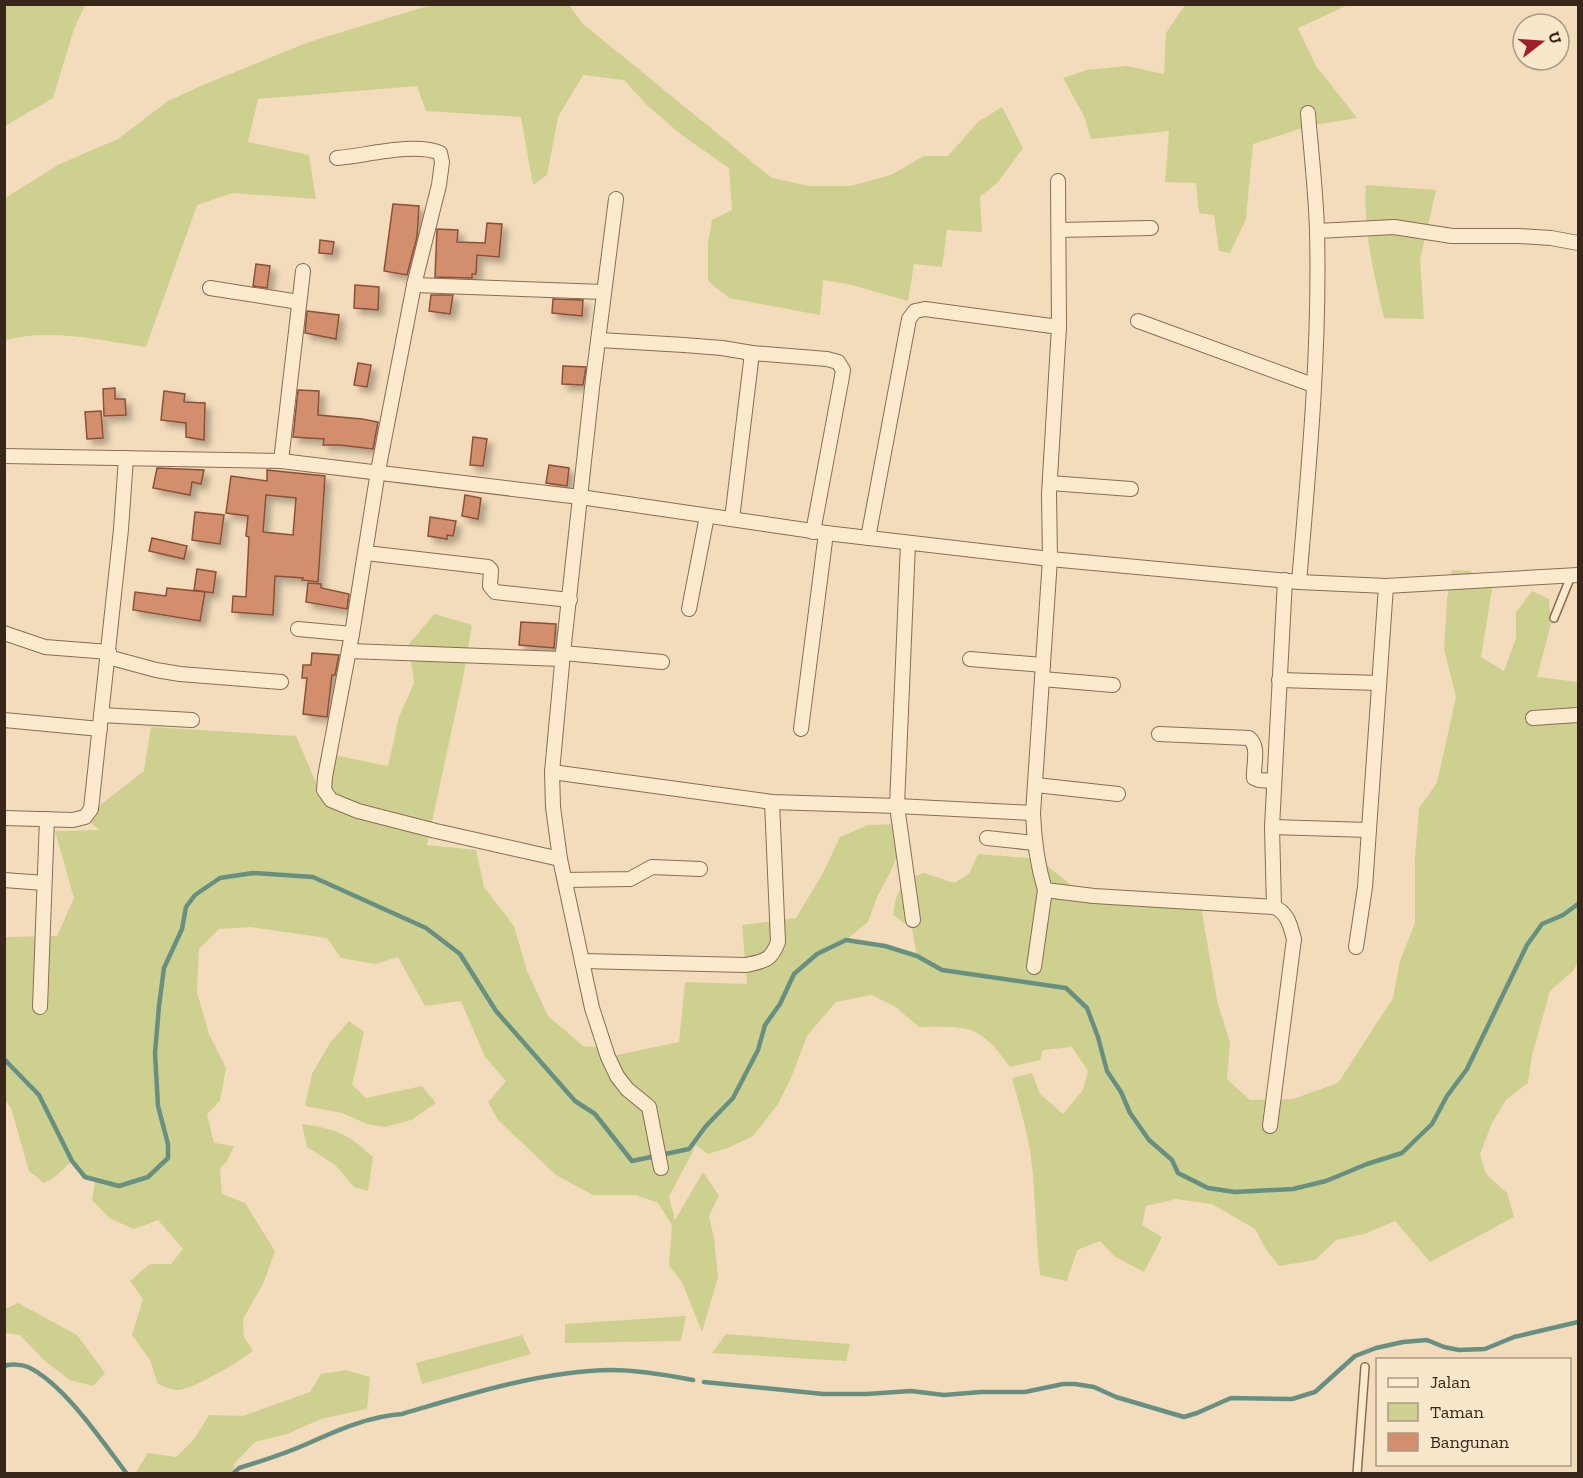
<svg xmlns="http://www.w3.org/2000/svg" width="1583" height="1478" font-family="'Zilla Slab',serif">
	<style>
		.green { fill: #ced08f }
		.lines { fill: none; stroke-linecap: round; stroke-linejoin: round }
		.stream { stroke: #679082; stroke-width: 4.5 }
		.building { fill: #d38f6d; stroke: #8b5137; stroke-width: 1.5; fill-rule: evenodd; filter: url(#shadow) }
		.service-casing { stroke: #8a6c54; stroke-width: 10 }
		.minor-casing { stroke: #8a6c54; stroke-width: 16 }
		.service { stroke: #fceacf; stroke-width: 7 }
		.minor { stroke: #fceacf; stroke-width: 14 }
	</style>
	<defs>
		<filter id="shadow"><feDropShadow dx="5.5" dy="5.5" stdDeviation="3" flood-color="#0004"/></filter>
	</defs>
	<rect width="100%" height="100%" fill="#f2dcbb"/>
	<g class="green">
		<polygon points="5,4 85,5 74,29 53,98 5,126"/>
		<path d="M431 5H569L582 23 772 178 809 186H851L891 175 924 156H948L978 122 1002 107 1023 148 998 182 980 197 982 232 947 230 942 267 914 264 908 301 852 285 823 280 820 315 729 298 708 281V243L712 220 732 210 729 168 683 136 648 106 624 80 583 75 558 117 547 175 533 185 521 117 426 111 417 86 258 99 248 142 309 155 316 199 232 193 197 205 146 347C99 340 51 328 5 340V198L60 164 118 139 168 101 203 85 309 42Z"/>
		<polygon points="1185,5 1348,5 1298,28 1316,66 1357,118 1309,126 1253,144 1246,219 1230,253 1219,251 1214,215 1199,213 1196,183 1165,182 1169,131 1091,139 1084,116 1063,78 1087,70 1127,66 1164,74 1166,33"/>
		<path d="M1366 185 1436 190 1420 260 1424 319 1384 318C1374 274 1363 231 1366 185Z"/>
		<path d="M1452 570 1470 571 1492 589 1481 657 1504 671 1516 638V612L1532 591 1549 599 1551 624 1537 677 1578 682V962L1573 971 1550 991 1532 1055 1528 1083 1506 1100 1492 1123 1480 1154 1486 1174 1507 1193 1514 1217 1430 1262 1395 1221 1364 1234 1336 1240 1315 1260 1279 1266 1267 1251 1255 1229 1212 1204 1176 1199 1146 1206 1142 1225 1162 1237 1144 1272 1114 1256 1100 1241 1077 1250 1067 1281 1040 1275C1035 1233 1036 1191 1030 1150 1026 1126 1018 1101 1012 1078L1032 1073 1040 1094 1063 1114 1083 1090 1088 1071 1072 1047 1043 1050 1040 1060 1010 1067C980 1024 968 1026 919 1027L894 1006 872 995 836 1002 807 1036 791 1078 778 1104 753 1136 728 1148 708 1154 696 1145 669 1197 675 1220 703 1172 719 1196 709 1216 714 1238 718 1277 702 1332 682 1282 669 1266 672 1225 658 1203 636 1195H593L556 1175 498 1120 488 1102 506 1081 485 1057 461 1001 425 1006 398 957 375 964 341 958 327 938 251 927 219 929 199 949 197 992 209 1034 226 1068 220 1101 207 1114 214 1143 234 1146 227 1161 220 1169 222 1194 245 1203 275 1251 263 1284 243 1319 244 1337 253 1351C239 1361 194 1390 177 1390 171 1390 164 1386 158 1384L150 1360 132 1335 143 1299 130 1281 150 1264H171L183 1249 158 1220 134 1229 109 1218 92 1200 95 1180 85 1177 72 1161 56 1176 44 1183 29 1171 11 1108 5 1100 4 937 57 936 74 898 55 831 99 830 85 817 144 771 151 727 296 736 325 804 329 754 388 766 399 717 414 683 409 644 434 614 472 625 464 673 427 845 476 850 484 887 514 926 527 971 548 1016 583 1046 608 1048V1057L679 1042 685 982 747 984 742 925 796 918 823 873 840 837 868 825 906 824 899 852 890 873 878 895 868 922 846 940 885 946 917 956 912 929 893 915 896 898 905 879 924 873 954 883 969 874 978 854 1039 859 1071 885 1116 898 1201 907 1217 1000 1230 1043 1227 1079 1250 1100 1293 1099 1338 1083 1393 998 1400 961 1415 923V858L1419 808 1437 783 1456 697 1444 649 1447 599Z"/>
		<polygon points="349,1021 364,1032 352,1085 366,1098 422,1086 436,1103 411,1120 385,1127 367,1124 342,1113 305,1106 312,1074 330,1043"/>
		<path d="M302 1124C335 1129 348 1133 373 1157L368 1191 354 1187 335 1165 307 1147Z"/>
		<polygon points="18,1303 77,1335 105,1373 93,1386 70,1380 45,1361 20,1335 5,1333 5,1309"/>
		<polygon points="686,1316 681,1341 565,1343 565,1324"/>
		<polygon points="726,1334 850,1344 846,1361 712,1353"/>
		<polygon points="522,1335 531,1354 422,1384 416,1363"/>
		<polygon points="346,1370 370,1377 367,1409 321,1419 287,1434 255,1442 234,1464 235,1473 135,1473 148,1453 176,1457 195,1438 209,1415 243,1416 310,1392 321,1374"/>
	</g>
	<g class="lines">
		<g class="stream">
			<polyline points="4,1059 39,1095 72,1161 85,1177 119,1186 148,1177 168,1158 168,1144 158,1106 155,1053 159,1006 164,968 182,929 186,907 195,895 220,878 253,873 313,877 426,928 460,954 496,1011 575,1101 595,1114 632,1161 689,1149 706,1126 733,1098 758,1050 765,1025 780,1004 794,974 817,954 846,940 885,946 917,956 942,970 1066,988 1087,1008 1098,1037 1107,1071 1121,1092 1130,1113 1149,1140 1172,1160 1178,1173 1208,1188 1235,1192 1293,1189 1326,1181 1367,1164 1402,1153 1432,1124 1447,1096 1467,1069 1527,945 1542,924 1563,915 1578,904"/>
			<path d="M4 1366C11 1364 21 1364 28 1367 64 1384 102 1441 127 1474"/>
			<polyline points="704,1382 823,1394 866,1394 911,1391 944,1395 981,1392 1025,1392 1063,1384 1075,1384 1094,1387 1116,1397 1184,1417 1197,1413 1231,1398 1292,1399 1315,1392 1355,1356 1376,1348 1403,1342 1427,1340 1444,1347 1459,1350 1485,1349 1514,1337 1578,1322"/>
			<path d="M233 1474 239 1468C262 1461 287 1453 309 1443 338 1430 370 1416 402 1414 470 1394 541 1371 612 1370 639 1370 667 1375 693 1380"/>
		</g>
	</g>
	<g class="building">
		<polygon points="393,204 419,206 417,237 407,275 384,271"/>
		<polygon points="487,223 502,224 499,257 477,255 476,274 472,274 472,278 435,277 437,229 458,230 457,242 485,243"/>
		<polygon points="320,240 334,242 332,254 319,253"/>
		<polygon points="256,264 270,266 267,288 253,286"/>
		<polygon points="355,285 379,287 378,310 354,308"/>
		<polygon points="431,295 453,295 450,314 429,311"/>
		<polygon points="553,299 583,300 582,316 552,313"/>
		<polygon points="307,311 339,315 336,339 305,333"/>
		<polygon points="358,363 371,365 367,387 354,385"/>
		<polygon points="563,366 586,367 583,385 562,384"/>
		<polygon points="115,388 115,399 125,399 126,415 104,416 103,389"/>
		<polygon points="298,390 319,391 318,415 362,419 378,422 373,449 339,445 323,445 324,439 293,437"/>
		<polygon points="164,391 185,394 184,402 205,403 204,440 186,437 186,423 161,420"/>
		<polygon points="101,411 103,438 87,439 85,412"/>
		<polygon points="473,437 487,439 483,466 470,465"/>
		<polygon points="549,465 569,468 567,486 546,483"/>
		<polygon points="157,468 204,470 201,484 192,482 190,495 153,488"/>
		<path d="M267 470 325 476 318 582 302 580 303 578 275 576 273 615 232 612 233 596 246 597 249 537 246 536 248 516 226 513 231 476 267 481ZM266 495 296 498 293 535 263 532Z"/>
		<polygon points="465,495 481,498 478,519 462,516"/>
		<polygon points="195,512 224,515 220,544 192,540"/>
		<polygon points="430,517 456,521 453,536 447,535 447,539 428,536"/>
		<polygon points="152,538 187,546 184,559 149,551"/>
		<polygon points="197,569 216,572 213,593 194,590"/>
		<polygon points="308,583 321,584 321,588 349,594 347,609 306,602"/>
		<polygon points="167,588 205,592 200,621 133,610 135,592 166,596"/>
		<polygon points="521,622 556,624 554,648 519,645"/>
		<polygon points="312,653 339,655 335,675 332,675 327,717 303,714 307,678 302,678 303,665 311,665"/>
	</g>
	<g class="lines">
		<g class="service-casing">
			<g id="service">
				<polyline points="1554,618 1571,576"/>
				<polyline points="1357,1474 1365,1367"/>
			</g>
		</g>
		<g class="minor-casing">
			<g id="minor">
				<path d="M337 158C364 156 415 142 440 153L442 162 439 185 414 285 378 471 352 634 325 777 324 790 331 800 358 811 436 831 560 859"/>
				<path d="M1058 181 1059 327 1049 494 1050 559 1033 813C1034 840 1037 864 1045 890L1094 896 1274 907C1288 913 1290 925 1294 939L1270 1126"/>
				<polyline points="616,199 592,388 563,653 552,772 553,807 560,859 592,1008 608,1057 617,1076 627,1089 649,1107 661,1168"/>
				<polyline points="1059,230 1151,228"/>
				<polyline points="1317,231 1394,227 1452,236 1519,236 1551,238 1578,243"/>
				<polyline points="414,285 604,292"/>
				<polyline points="210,288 299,302"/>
				<polyline points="1138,321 1313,385"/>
				<polyline points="600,340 684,345 722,348 752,353 827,359 838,362 843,370 841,382 813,532"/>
				<polyline points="4,456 281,461 580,497 826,533 1050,559 1299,582 1386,586 1578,575"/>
				<polyline points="281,461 303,271"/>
				<polyline points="1050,483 1131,489"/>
				<polyline points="732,519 752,353"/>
				<polyline points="868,538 909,319 915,311 925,309 1059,327"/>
				<polyline points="908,543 897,806 913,920"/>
				<polyline points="366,553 488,567 491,570 490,586 495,592 570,600"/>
				<path d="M1299 582C1309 466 1320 348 1317 231 1316 192 1311 152 1308 113"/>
				<polyline points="689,609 707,516"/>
				<polyline points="298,629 352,634"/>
				<polyline points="4,633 45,647 109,652"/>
				<polyline points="349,651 562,659"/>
				<polyline points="563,653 662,662"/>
				<polyline points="108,657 156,670 180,674 281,682"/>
				<polyline points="970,659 1043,665"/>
				<polyline points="1042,679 1113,685"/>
				<polyline points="1279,680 1379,683"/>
				<polyline points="101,715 192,720"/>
				<polyline points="1533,718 1578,715"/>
				<polyline points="4,720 100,729"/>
				<polyline points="801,729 826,533"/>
				<path d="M1159 734 1249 738C1260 747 1253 765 1254 778L1259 780 1274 781"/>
				<polyline points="552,772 772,802 897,806 1033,813"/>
				<polyline points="1036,785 1118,794"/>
				<polyline points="4,818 73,820 85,817 91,809 121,529 126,458"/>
				<polyline points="1272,827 1368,830"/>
				<polyline points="987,838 1034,843"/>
				<polyline points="4,880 44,883"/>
				<polyline points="565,880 630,879 652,867 700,869"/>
				<polyline points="1274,907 1272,827 1285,580"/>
				<polyline points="1356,947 1365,887 1386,586"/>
				<path d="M582 961 746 965C764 961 771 961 778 942L772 802"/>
				<polyline points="1034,967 1045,890"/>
				<polyline points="40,1007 47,819"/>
			</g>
		</g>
		<use href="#service" class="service"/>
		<use href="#minor" class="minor"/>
	</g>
	<rect width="1583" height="1478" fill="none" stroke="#38261a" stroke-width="12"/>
	<rect x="1376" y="1358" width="195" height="108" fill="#f8e7cb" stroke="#ab9a84" stroke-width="1.5"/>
	<rect x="1388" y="1378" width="30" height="9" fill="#fceacf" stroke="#ab9a84" stroke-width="1.5"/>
	<text x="1430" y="1388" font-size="18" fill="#38261a">Jalan</text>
	<rect x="1388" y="1403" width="30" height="18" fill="#ced08f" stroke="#ab9a84" stroke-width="1.5"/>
	<text x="1430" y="1418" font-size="18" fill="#38261a">Taman</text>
	<rect x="1388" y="1433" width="30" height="18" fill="#d38f6d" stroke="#ab9a84" stroke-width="1.5"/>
	<text x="1430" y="1448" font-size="18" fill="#38261a">Bangunan</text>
	<g transform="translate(1541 42) rotate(73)"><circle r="28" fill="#f8e7cb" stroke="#ab9a84" stroke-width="1.5"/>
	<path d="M0-4.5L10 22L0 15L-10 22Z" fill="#9e1e2b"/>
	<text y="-9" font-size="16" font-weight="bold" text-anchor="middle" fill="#38261a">U</text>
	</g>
</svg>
